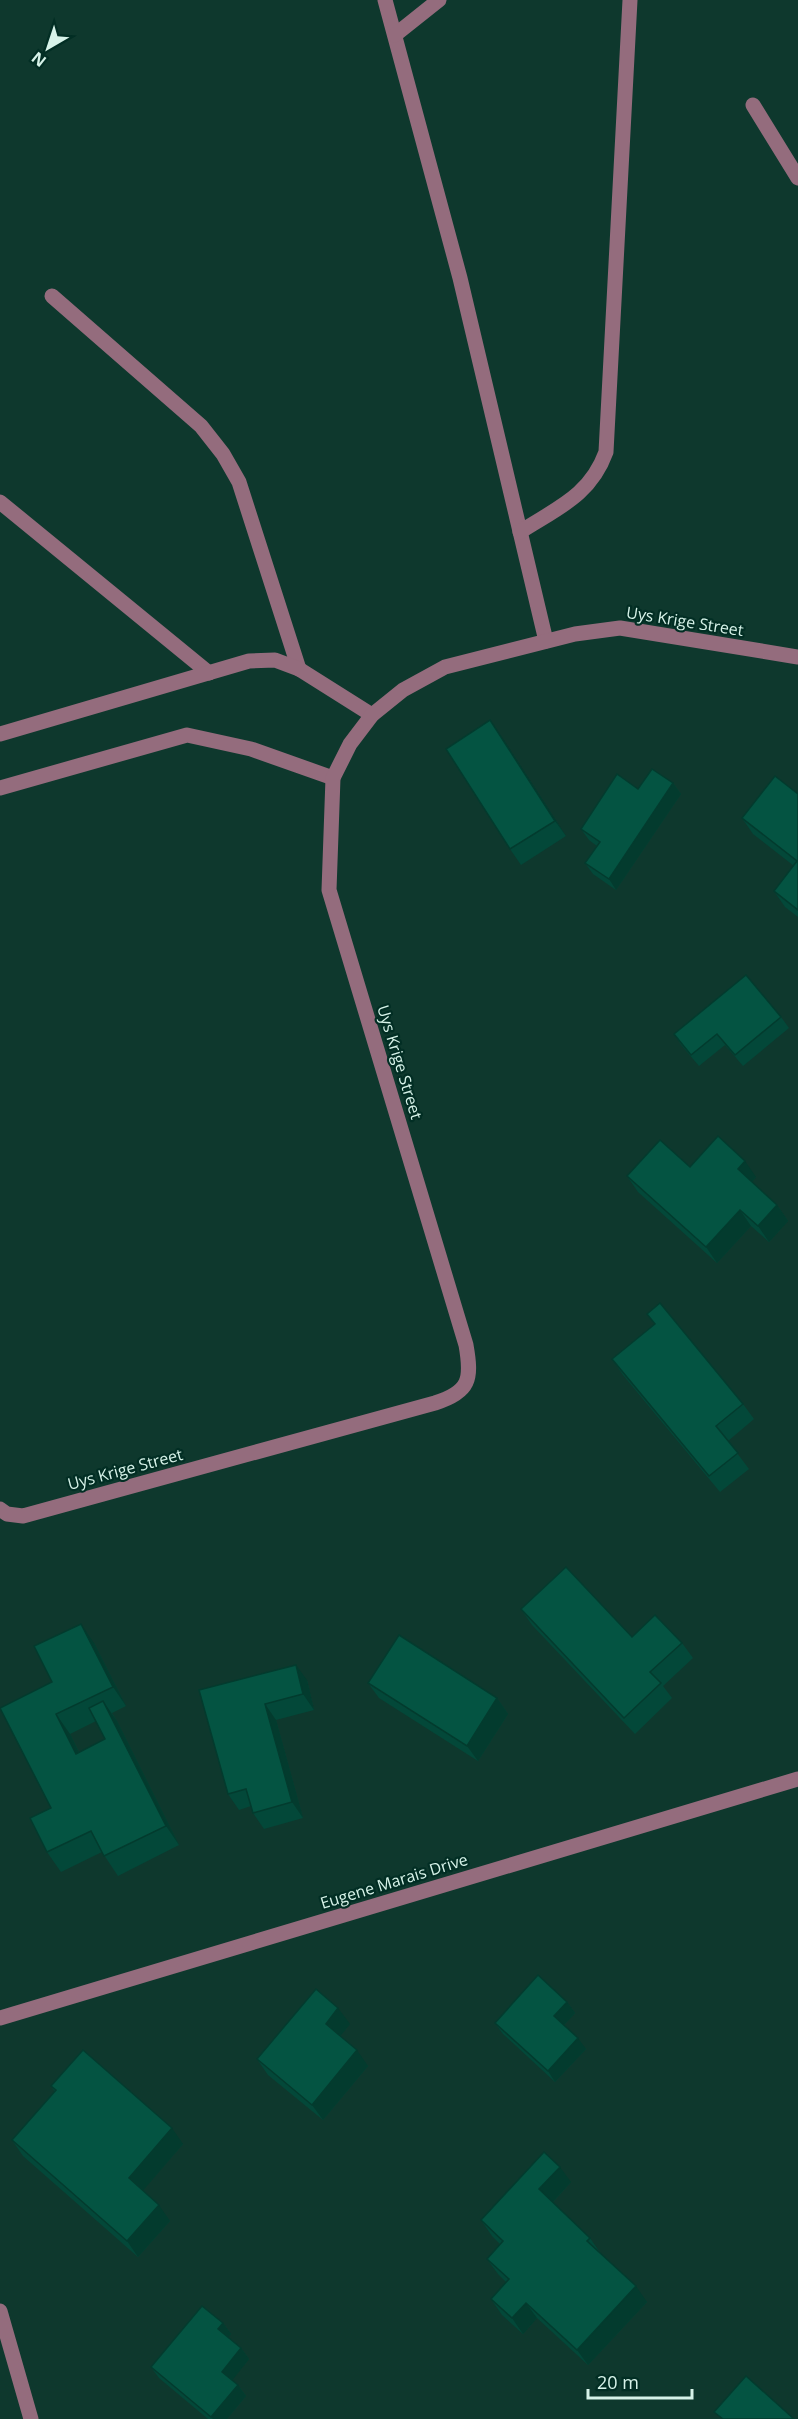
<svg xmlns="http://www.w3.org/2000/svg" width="798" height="2419" font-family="'Open Sans',sans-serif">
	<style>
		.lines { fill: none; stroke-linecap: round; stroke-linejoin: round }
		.minor { stroke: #946c7d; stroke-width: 15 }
		.wall { fill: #034839; fill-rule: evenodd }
		.shaded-wall { fill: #033b2e }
		.building { fill: #045442; stroke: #033b2e; stroke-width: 1.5 }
		.labels { text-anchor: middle; stroke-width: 4.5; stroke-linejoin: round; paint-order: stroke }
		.street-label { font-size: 16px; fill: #d7f3e9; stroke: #022e24 }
	</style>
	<rect width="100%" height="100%" fill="#0e382d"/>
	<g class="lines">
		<g class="minor">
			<polyline points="385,0 460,278 546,641"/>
			<polyline points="395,35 439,0"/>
			<polyline points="753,105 798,178"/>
			<polyline points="52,296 201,426 223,454 239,482 299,669"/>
			<polyline points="0,502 209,673"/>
			<path d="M520 532C557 508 590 496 606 452L630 0"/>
			<polyline points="0,734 249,661 275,660 299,669 372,715"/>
			<polyline points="0,788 187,735 251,749 333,778"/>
			<path d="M0 1509 7 1514 23 1516 435 1403C470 1392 472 1379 466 1345L329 890 333 778 350 744 372 715 403 690 445 667 575 634 620 628 798 657"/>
			<polyline points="0,2018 798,1779"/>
			<polyline points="0,2311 31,2419"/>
		</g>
	</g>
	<g class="wall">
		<polygon points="501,736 566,836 521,865 510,849"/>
		<polygon points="673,783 681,794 616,890 593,874 585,863 597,846 589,840 581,829 638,789"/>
		<polygon points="798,794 798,917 785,907 774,891 794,866 753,834 742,818"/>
		<polygon points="781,1017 789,1028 743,1066 725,1045 699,1066 682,1046 674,1034"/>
		<polygon points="690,1167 756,1177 752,1182 777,1205 788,1221 769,1242 751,1226 717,1263 638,1192 627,1176"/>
		<polygon points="647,1314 743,1404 754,1419 728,1441 749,1469 720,1492 623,1375 612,1359 655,1324"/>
		<polygon points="521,1609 632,1637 682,1643 693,1658 663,1686 672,1698 635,1734 532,1625"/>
		<path d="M94 1643 126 1706 112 1713 117 1721 179 1845 118 1876 102 1852 61 1872 47 1852 51 1808 52 1682ZM96 1721 105 1739 79 1752 70 1734Z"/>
		<polygon points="307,1680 314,1710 276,1720 303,1818 264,1829 253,1813 251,1806 239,1810 228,1794 199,1690"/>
		<polygon points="368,1683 497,1698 508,1714 478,1761 379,1698"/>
		<polygon points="567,2002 575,2013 564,2025 586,2049 555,2082 503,2034 495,2023"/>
		<polygon points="350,2024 340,2036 368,2066 323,2120 268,2075 257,2059"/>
		<polygon points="51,2086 183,2144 143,2190 170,2221 138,2257 23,2156 12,2140 55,2092"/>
		<polygon points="571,2182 553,2202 590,2238 601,2254 647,2302 588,2365 537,2318 523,2334 502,2315 491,2299 506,2282 498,2274 487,2259 500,2244 492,2236 481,2220"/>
		<polygon points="223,2323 231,2334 228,2337 241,2348 249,2359 232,2380 238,2385 246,2396 227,2419 208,2419 159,2378 151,2367"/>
	</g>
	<g class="shaded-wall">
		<polygon points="490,720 501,736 566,836 555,821"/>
		<polygon points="673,783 681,794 616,890 609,879"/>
		<polygon points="745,1161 756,1177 749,1185 738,1169"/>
		<polygon points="777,1205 788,1221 769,1242 758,1226"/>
		<polygon points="740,1210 751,1226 717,1263 706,1247"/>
		<polygon points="81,1624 94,1643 126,1706 113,1687"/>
		<polygon points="296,1665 307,1680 314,1710 303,1694"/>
		<polygon points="497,1698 508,1714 478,1761 467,1746"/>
		<polygon points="103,1701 117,1721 179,1845 166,1826"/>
		<polygon points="265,1704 276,1720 303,1818 292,1802"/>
		<polygon points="56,1714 70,1734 89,1773 76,1754"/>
		<polygon points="567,2002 575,2013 562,2027 554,2016"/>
		<polygon points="338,2008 350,2024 337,2040 326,2024"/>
		<polygon points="578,2038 586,2049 555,2082 548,2071"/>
		<polygon points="357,2050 368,2066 323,2120 312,2105"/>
		<polygon points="172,2128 183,2144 140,2194 129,2178"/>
		<polygon points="560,2167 571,2182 550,2205 539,2189"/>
		<polygon points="159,2205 170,2221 138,2257 127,2241"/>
		<polygon points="636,2286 647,2302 588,2365 577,2350"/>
		<polygon points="526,2303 537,2318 523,2334 512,2318"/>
		<polygon points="223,2323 231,2334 226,2340 218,2329"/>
		<polygon points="241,2348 249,2359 230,2383 222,2372"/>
		<polygon points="238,2385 246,2396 227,2419 213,2419 211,2417"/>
	</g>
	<g class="building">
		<polygon points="490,720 555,821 510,849 446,749"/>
		<polygon points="652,769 673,783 609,879 585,863 600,842 581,829 617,774 638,789"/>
		<polygon points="775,776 798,794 798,910 774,891 797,861 742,818"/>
		<polygon points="746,975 781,1017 735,1055 717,1034 691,1055 674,1034"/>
		<polygon points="718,1136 745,1161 738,1169 777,1205 758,1226 740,1210 706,1247 627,1176 660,1140 690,1167"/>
		<polygon points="660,1303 743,1404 716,1426 738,1453 709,1476 612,1359 655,1324 647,1314"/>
		<polygon points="566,1567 632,1637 655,1615 682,1643 650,1672 661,1683 624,1718 521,1609"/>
		<polygon points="81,1624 113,1687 56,1714 76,1754 105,1739 89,1708 103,1701 166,1826 104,1856 91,1831 47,1852 30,1818 51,1808 0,1708 52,1682 34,1646"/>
		<polygon points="399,1635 497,1698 467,1746 368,1683"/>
		<polygon points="296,1665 303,1694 265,1704 292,1802 253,1813 246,1789 228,1794 199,1690"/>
		<polygon points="538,1975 567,2002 554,2016 578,2038 548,2071 495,2023"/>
		<polygon points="316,1989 338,2008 326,2024 357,2050 312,2105 257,2059"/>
		<polygon points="83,2050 172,2128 129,2178 159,2205 127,2241 12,2140 56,2090 51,2086"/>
		<polygon points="544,2152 560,2167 539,2189 590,2238 587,2241 636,2286 577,2350 526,2303 512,2318 491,2299 509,2279 487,2259 503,2241 481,2220"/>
		<polygon points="202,2306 223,2323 218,2329 241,2348 222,2372 238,2385 211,2417 151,2367"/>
		<polygon points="746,2376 794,2419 723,2419 714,2412"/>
	</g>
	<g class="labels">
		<g class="street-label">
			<text transform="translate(685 621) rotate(9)" y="6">Uys Krige Street</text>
			<text transform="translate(400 1062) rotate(73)" y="6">Uys Krige Street</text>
			<text transform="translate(125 1469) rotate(-15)" y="6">Uys Krige Street</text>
			<text transform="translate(394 1881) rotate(-17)" y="6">Eugene Marais Drive</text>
		</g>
	</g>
	<g transform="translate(48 48) rotate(219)" stroke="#022e24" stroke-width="4.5" paint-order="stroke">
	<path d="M0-4.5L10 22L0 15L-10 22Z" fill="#d7f3e9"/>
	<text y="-9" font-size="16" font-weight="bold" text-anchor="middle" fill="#d7f3e9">N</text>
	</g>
	<path d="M588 2389v9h104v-9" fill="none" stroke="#d7f3e9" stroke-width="3"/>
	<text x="597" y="2389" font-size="18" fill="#d7f3e9" stroke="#022e24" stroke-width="4.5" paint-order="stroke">20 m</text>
</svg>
